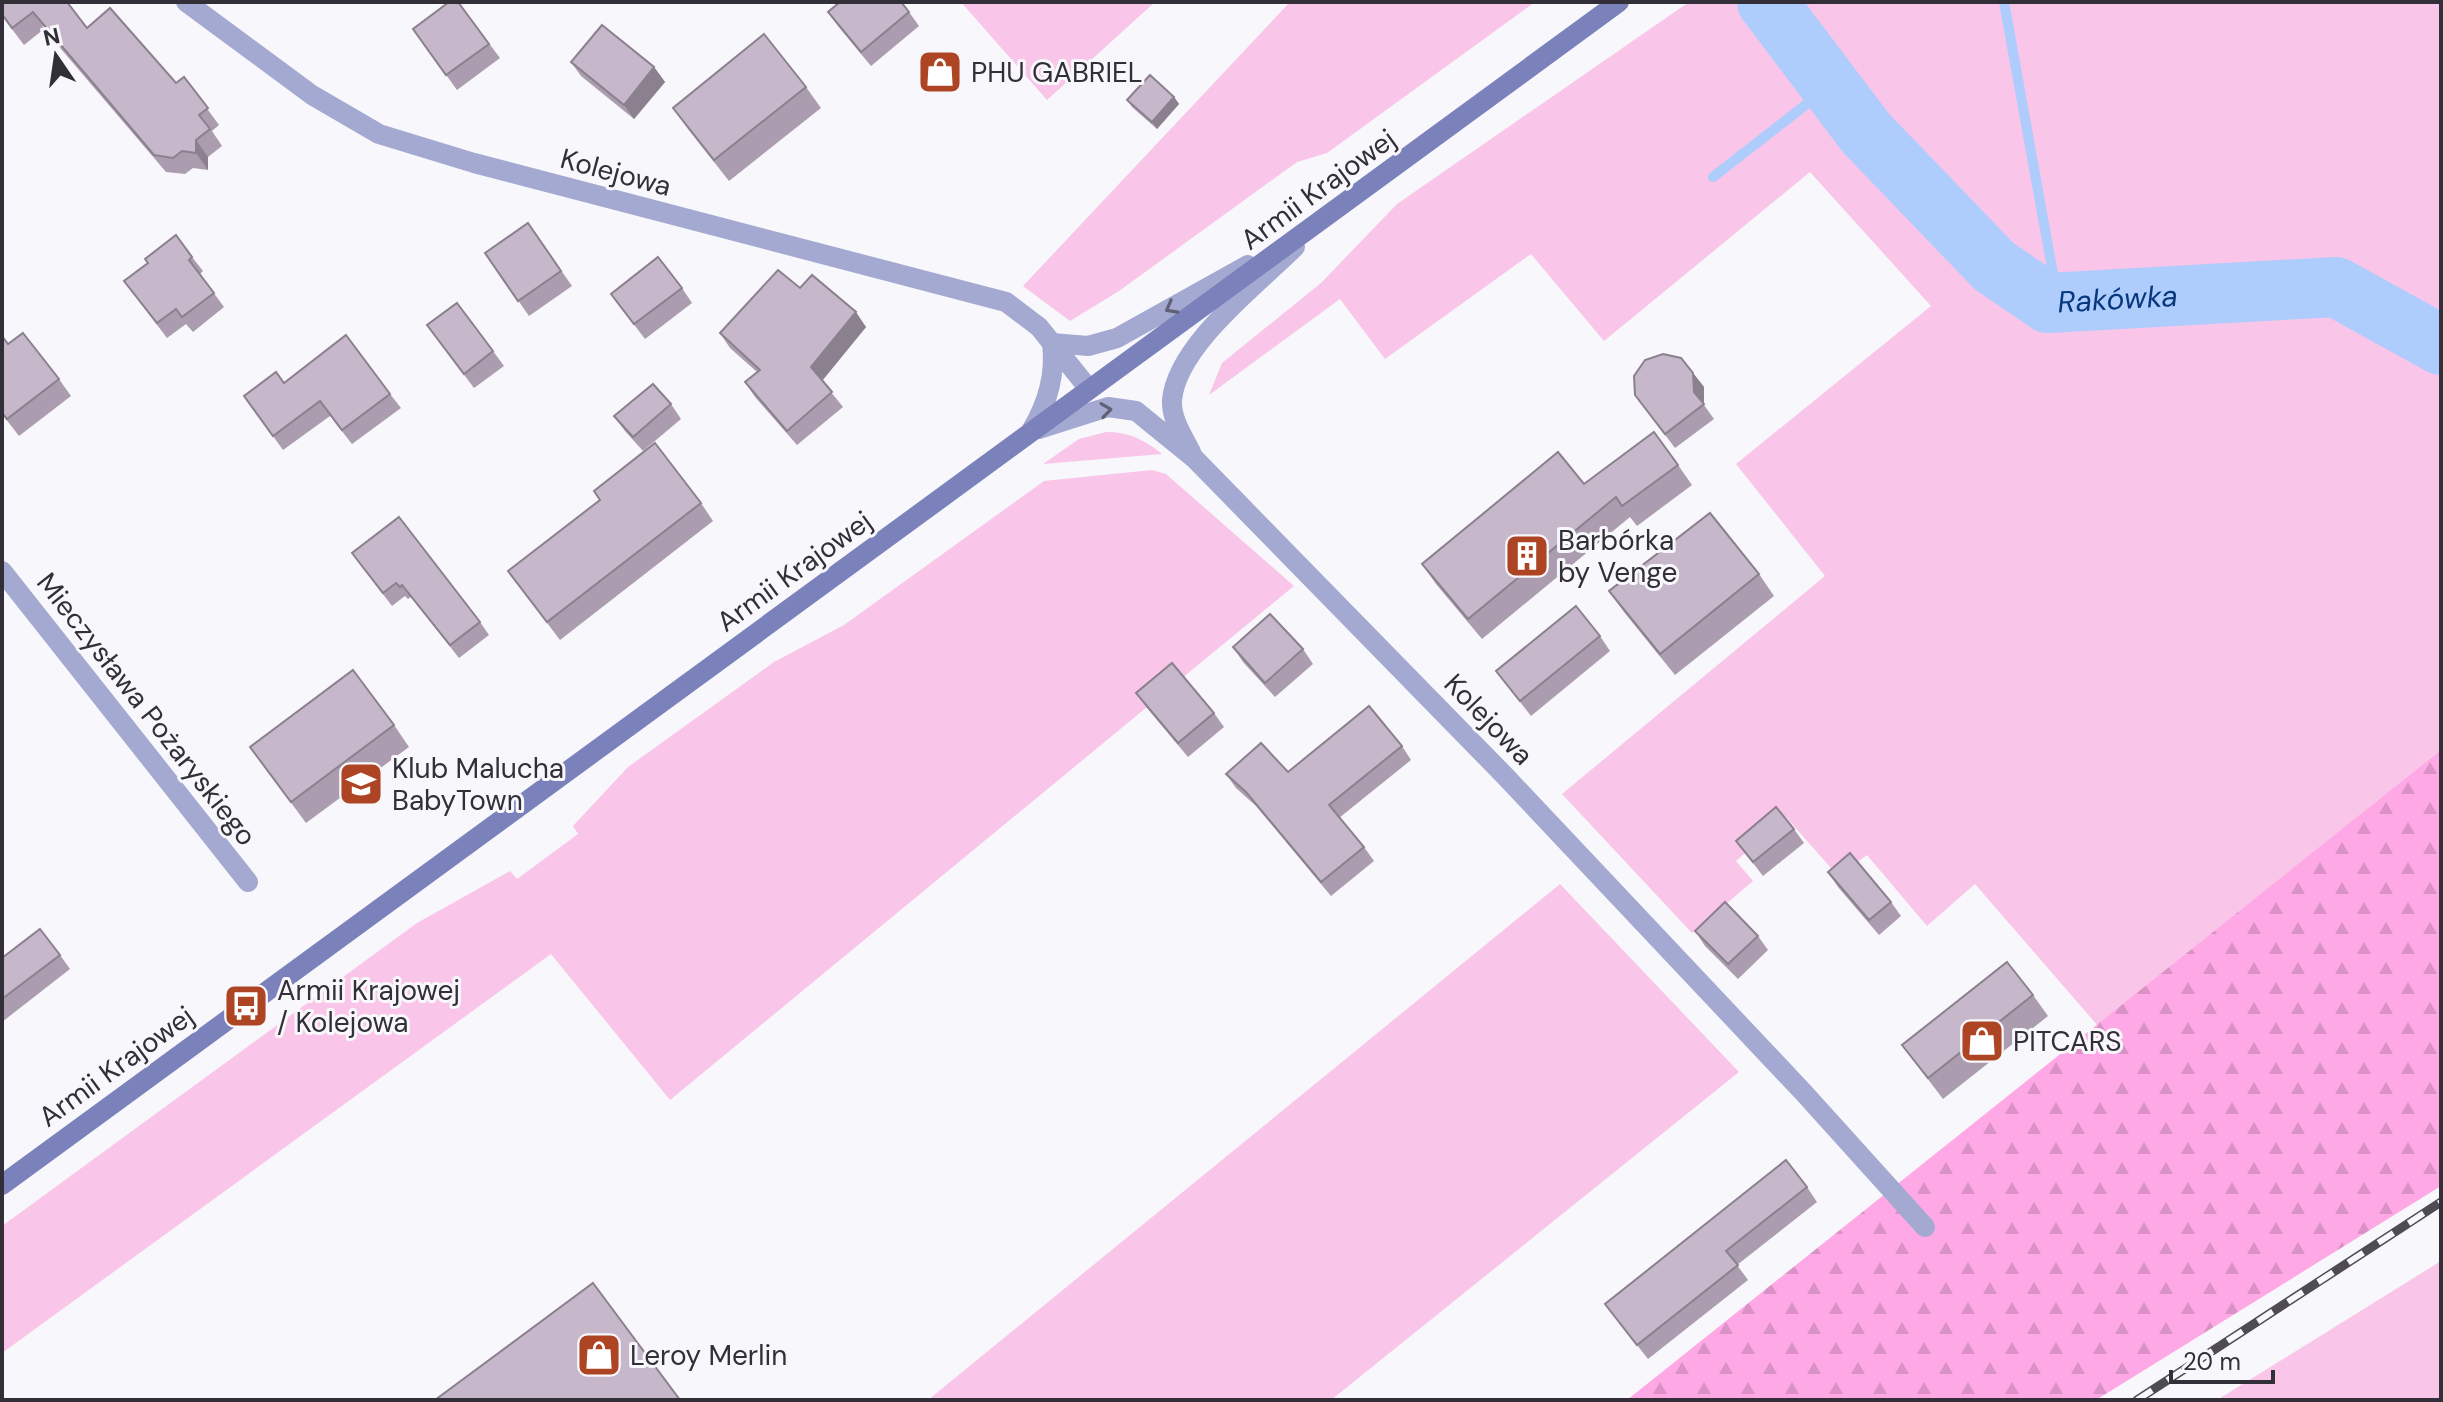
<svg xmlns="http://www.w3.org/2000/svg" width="2443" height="1402" font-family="'DM Sans',sans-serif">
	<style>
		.grass { fill: #f9c5e8 }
		.forest { fill: url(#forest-firs) }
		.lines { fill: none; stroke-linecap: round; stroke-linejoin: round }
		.stream { stroke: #aecdfd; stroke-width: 10 }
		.river { stroke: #aecdfd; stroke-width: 60 }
		.street { stroke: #a3a9d0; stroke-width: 20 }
		.secondary { stroke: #7b82bb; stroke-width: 20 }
		.rail-casing { stroke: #4e4b53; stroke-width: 9 }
		.rail { stroke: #f8f7fb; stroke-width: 6; stroke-dasharray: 18; stroke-linecap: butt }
		.wall { fill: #ab9daf }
		.shaded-wall { fill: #8b808e }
		.building { fill: #c7b7cb; stroke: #8b808e; stroke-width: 2 }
		.oneway { stroke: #5f6075 }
		.labels { text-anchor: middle; stroke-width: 6; stroke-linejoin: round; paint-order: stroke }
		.poi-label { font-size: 28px; fill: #322f38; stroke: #f8f7fb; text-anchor: start }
		.street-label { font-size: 28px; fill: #322f38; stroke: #f8f7fb }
		.water-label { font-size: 30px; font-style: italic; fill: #08387c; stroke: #f8f7fb }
	</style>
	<defs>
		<pattern id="forest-firs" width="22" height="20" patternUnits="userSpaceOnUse" patternTransform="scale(2)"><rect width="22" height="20" fill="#fea8e5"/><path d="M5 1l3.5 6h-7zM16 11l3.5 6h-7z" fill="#da91c5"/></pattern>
	</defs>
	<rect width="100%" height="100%" fill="#f8f7fb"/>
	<g class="grass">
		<polygon points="961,2 1155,2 1047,100"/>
		<polygon points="1290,2 1535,2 1327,153 1297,162 1119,291 1070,321 1023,286"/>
		<polygon points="1689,2 2441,2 2441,750 2098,1026 1975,884 1927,926 1867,855 1838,876 1786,817 1736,861 1753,881 1692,933 1562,794 1825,576 1736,464 1931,306 1810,172 1604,341 1531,254 1385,359 1340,299 1209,395 1222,363 1321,283 1397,204"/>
		<path d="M1106 432C1129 432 1145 440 1162 454L1043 464 1079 439Z"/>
		<polygon points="1152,470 1166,474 1294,586 670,1100 551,954 2,1353 2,1226 417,923 510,871 517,879 578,834 573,826 628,767 774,662 844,625 1044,481"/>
		<polygon points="1560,884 1739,1072 1331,1400 928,1400"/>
		<polygon points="2441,1261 2441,1400 2217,1400"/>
	</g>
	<polygon class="forest" points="2441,750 2441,1186 2096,1400 1627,1400"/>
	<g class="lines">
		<g class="stream">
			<polyline points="2004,2 2054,279 2048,303"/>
			<polyline points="1713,177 1830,86"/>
		</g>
		<path class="river" id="s1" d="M1767 2 1866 133 1994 266 2048 303 2336 287 2441 345"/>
		<g class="street">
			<polyline points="186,2 312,95 379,134 474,163 1006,302 1039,327 1089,389"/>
			<polyline points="1052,343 1088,346 1117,338 1248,265"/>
			<polyline points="1039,429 1108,407 1136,411 1195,459 1506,777 1804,1093 1925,1227"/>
			<path d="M1031 431C1048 403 1056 375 1052 343"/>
			<path d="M1191 452C1183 436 1171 419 1172 400 1177 345 1257 285 1295 247"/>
			<polyline points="2,571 248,882"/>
		</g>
		<polyline class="secondary" points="2,1185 1619,2"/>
		<g class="rail-casing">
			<polyline id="rail" points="2137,1400 2441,1202"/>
		</g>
		<use href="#rail" class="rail"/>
	</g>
	<g class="wall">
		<polygon points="2,2 87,28 176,83 184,77 219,125 212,131 222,146 208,157 208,170 193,168 185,174 166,172 44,29 24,45 2,16"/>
		<polygon points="458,2 500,58 457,90 413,29"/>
		<polygon points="828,12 909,12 919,26 871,66 838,26"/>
		<polygon points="571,62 654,67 665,82 634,119 581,76"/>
		<polygon points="806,87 821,108 729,181 688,129 673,108"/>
		<polygon points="1174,97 1179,104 1157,129 1132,107 1127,100"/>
		<polygon points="528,223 572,286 529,316 485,253"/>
		<polygon points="192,257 203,271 200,274 224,307 193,332 186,324 167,338 124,281"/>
		<polygon points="682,288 692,303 645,339 611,294"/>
		<polygon points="800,288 866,327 822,381 843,407 797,445 755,397 745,382 757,372 730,348 720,333"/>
		<polygon points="427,325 493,351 504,366 474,388"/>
		<polygon points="2,336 8,344 59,379 71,396 19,436 2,414"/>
		<polygon points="1693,373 1704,387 1704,405 1714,419 1675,448 1635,395"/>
		<polygon points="284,383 390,394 401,408 352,444 330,416 283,450 244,396"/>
		<polygon points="671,404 681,419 643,451 625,431 614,416"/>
		<polygon points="1678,465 1692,485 1637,526 1630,517 1482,639 1436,584 1422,564 1584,484"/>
		<polygon points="600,500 701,503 713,521 560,640 508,571"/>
		<polygon points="352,553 480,622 489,635 459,658 411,597 408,599 405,596 392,606"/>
		<polygon points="1759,574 1774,596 1675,675 1624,612 1609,591"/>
		<polygon points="1600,636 1610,651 1531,716 1496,671"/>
		<polygon points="1233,647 1303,649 1313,664 1275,697 1243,662"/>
		<polygon points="1136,693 1214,713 1224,727 1188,757 1147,708"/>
		<polygon points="394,725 409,747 306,823 250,747"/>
		<polygon points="1402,746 1411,760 1339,818 1364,847 1374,861 1331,896 1256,806 1236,788 1226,774 1288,772"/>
		<polygon points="1794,829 1804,843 1763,876 1736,841"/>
		<polygon points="1828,872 1891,902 1901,916 1879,935 1838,887"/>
		<polygon points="1695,931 1758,936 1768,950 1738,979 1705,946"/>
		<polygon points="60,955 70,969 2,1022 2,958"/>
		<polygon points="2033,995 2048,1016 1943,1099 1902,1045"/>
		<polygon points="1807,1187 1817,1202 1737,1265 1748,1280 1648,1359 1605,1304"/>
	</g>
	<g class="shaded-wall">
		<polygon points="654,67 665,82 634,119 624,105"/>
		<polygon points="1174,97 1179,104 1157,129 1152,122"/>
		<polygon points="196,140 208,157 208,170 196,153"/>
		<polygon points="856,312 866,327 821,382 811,367"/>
		<polygon points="1693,373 1704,387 1704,406 1694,392"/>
	</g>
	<g class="building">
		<polygon points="2,2 67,2 87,28 110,8 176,83 184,77 208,108 199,115 210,129 196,140 196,153 182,151 173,158 154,155 33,12 12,28 2,14"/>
		<polygon points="449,2 458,2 489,44 446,75 413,29"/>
		<polygon points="840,2 901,2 909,12 861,52 828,12"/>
		<polygon points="602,25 654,67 624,105 571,62"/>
		<polygon points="764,34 806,87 714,160 673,108"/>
		<polygon points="1150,75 1174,97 1152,122 1127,100"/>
		<polygon points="528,223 561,271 518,301 485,253"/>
		<polygon points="176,235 192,257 189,260 214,293 182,317 176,309 157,323 124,281 148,263 145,259"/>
		<polygon points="658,257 682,288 634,324 611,294"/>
		<polygon points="778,270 800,288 812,275 856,312 811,367 832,392 787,431 745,382 760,370 720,333"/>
		<polygon points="457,303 493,351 464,374 427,325"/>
		<polygon points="23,333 59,379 7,419 2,413 2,336 8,344"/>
		<polygon points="346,335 390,394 342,430 320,401 273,436 244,396 276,372 284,383"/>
		<polygon points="1663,354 1681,358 1693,373 1694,392 1704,404 1665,434 1635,395 1634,376 1645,360"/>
		<polygon points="653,384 671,404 633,437 614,416"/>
		<polygon points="1654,432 1678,465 1622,506 1616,497 1468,619 1422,564 1558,452 1584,484"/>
		<polygon points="655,443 701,503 547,622 508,571 600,500 594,491"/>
		<polygon points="1710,513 1759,574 1660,654 1609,591"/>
		<polygon points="399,517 480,622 450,645 402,585 400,587 396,583 383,593 352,553"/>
		<polygon points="1576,606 1600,636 1520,701 1496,671"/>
		<polygon points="1270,614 1303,649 1265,683 1233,647"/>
		<polygon points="1172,663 1214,713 1178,743 1136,693"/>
		<polygon points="353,670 394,725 291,802 250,747"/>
		<polygon points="1369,706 1402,746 1329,805 1364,847 1321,882 1246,792 1226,774 1261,743 1288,772"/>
		<polygon points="1776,807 1794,829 1753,862 1736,841"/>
		<polygon points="1850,853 1891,902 1869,920 1828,872"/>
		<polygon points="1725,902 1758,936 1728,964 1695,931"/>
		<polygon points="40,929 60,955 2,999 2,958"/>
		<polygon points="2007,962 2033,995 1928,1078 1902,1045"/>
		<polygon points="1786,1160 1807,1187 1726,1251 1738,1265 1637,1345 1605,1304"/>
		<polygon points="593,1283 680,1400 435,1400"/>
	</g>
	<defs><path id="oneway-chevron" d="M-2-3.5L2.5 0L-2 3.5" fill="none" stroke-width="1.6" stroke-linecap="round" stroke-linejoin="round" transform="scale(2)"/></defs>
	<g class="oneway">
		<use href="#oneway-chevron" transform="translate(1171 308) rotate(151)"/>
		<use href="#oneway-chevron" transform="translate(1106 410) rotate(-8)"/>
	</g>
	<defs>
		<g id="shop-square" transform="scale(2.3)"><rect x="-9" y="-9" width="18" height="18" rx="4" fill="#ad4524" stroke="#f8f7fb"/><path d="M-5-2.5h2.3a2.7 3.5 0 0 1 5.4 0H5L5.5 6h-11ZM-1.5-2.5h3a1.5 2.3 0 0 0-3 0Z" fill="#fff"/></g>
		<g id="building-square" transform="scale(2.3)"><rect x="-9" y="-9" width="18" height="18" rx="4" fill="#ad4524" stroke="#f8f7fb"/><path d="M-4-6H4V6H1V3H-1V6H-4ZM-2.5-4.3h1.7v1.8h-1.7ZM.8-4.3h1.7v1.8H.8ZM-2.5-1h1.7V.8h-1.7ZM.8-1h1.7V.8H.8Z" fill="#fff"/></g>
		<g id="school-square" transform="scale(2.3)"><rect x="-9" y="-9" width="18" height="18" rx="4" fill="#ad4524" stroke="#f8f7fb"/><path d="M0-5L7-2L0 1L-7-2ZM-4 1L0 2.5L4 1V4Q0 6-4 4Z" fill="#fff"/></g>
		<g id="bus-square" transform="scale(2.3)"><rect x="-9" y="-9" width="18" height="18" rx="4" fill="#ad4524" stroke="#f8f7fb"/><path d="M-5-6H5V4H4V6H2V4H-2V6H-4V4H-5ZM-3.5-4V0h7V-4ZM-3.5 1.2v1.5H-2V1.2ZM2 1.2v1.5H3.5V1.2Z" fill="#fff"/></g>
	</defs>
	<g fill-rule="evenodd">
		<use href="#shop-square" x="940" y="72"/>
		<use href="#building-square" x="1527" y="556"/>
		<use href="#school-square" x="361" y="784"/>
		<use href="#bus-square" x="246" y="1006"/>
		<use href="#shop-square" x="1982" y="1041"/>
		<use href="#shop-square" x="599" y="1355"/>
	</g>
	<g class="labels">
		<g class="poi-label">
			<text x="971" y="82">PHU GABRIEL</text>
			<text x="1558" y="550">Barbórka<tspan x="1558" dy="32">by Venge</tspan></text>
			<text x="392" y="778">Klub Malucha<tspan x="392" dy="32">BabyTown</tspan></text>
			<text x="277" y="1000">Armii Krajowej<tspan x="277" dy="32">/ Kolejowa</tspan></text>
			<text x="2013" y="1051">PITCARS</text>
			<text x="630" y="1365">Leroy Merlin</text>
		</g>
		<g class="street-label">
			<text transform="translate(616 172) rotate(15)" y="10">Kolejowa</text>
			<text transform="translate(1318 189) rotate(-36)" y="10">Armii Krajowej</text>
			<text transform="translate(794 571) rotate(-36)" y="10">Armii Krajowej</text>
			<text transform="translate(147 709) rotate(52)" y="10">Mieczysława Pożaryskiego</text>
			<text transform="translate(1489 719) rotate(46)" y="10">Kolejowa</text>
			<text transform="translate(116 1066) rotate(-36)" y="10">Armii Krajowej</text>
		</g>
		<g class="water-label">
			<text dy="10" stroke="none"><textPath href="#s1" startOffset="484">Rakówka</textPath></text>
		</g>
	</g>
	<rect width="2443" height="1402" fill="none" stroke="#322f38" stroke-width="8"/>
	<g transform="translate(56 56) rotate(347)" stroke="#f8f7fb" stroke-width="6" paint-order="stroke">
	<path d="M0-6L14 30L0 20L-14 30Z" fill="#322f38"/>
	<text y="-12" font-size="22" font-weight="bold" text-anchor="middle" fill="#322f38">N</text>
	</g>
	<path d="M2171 1370v12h102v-12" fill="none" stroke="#322f38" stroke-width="4"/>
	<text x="2183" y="1370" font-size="24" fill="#322f38" stroke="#f8f7fb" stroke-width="6" paint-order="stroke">20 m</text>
</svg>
